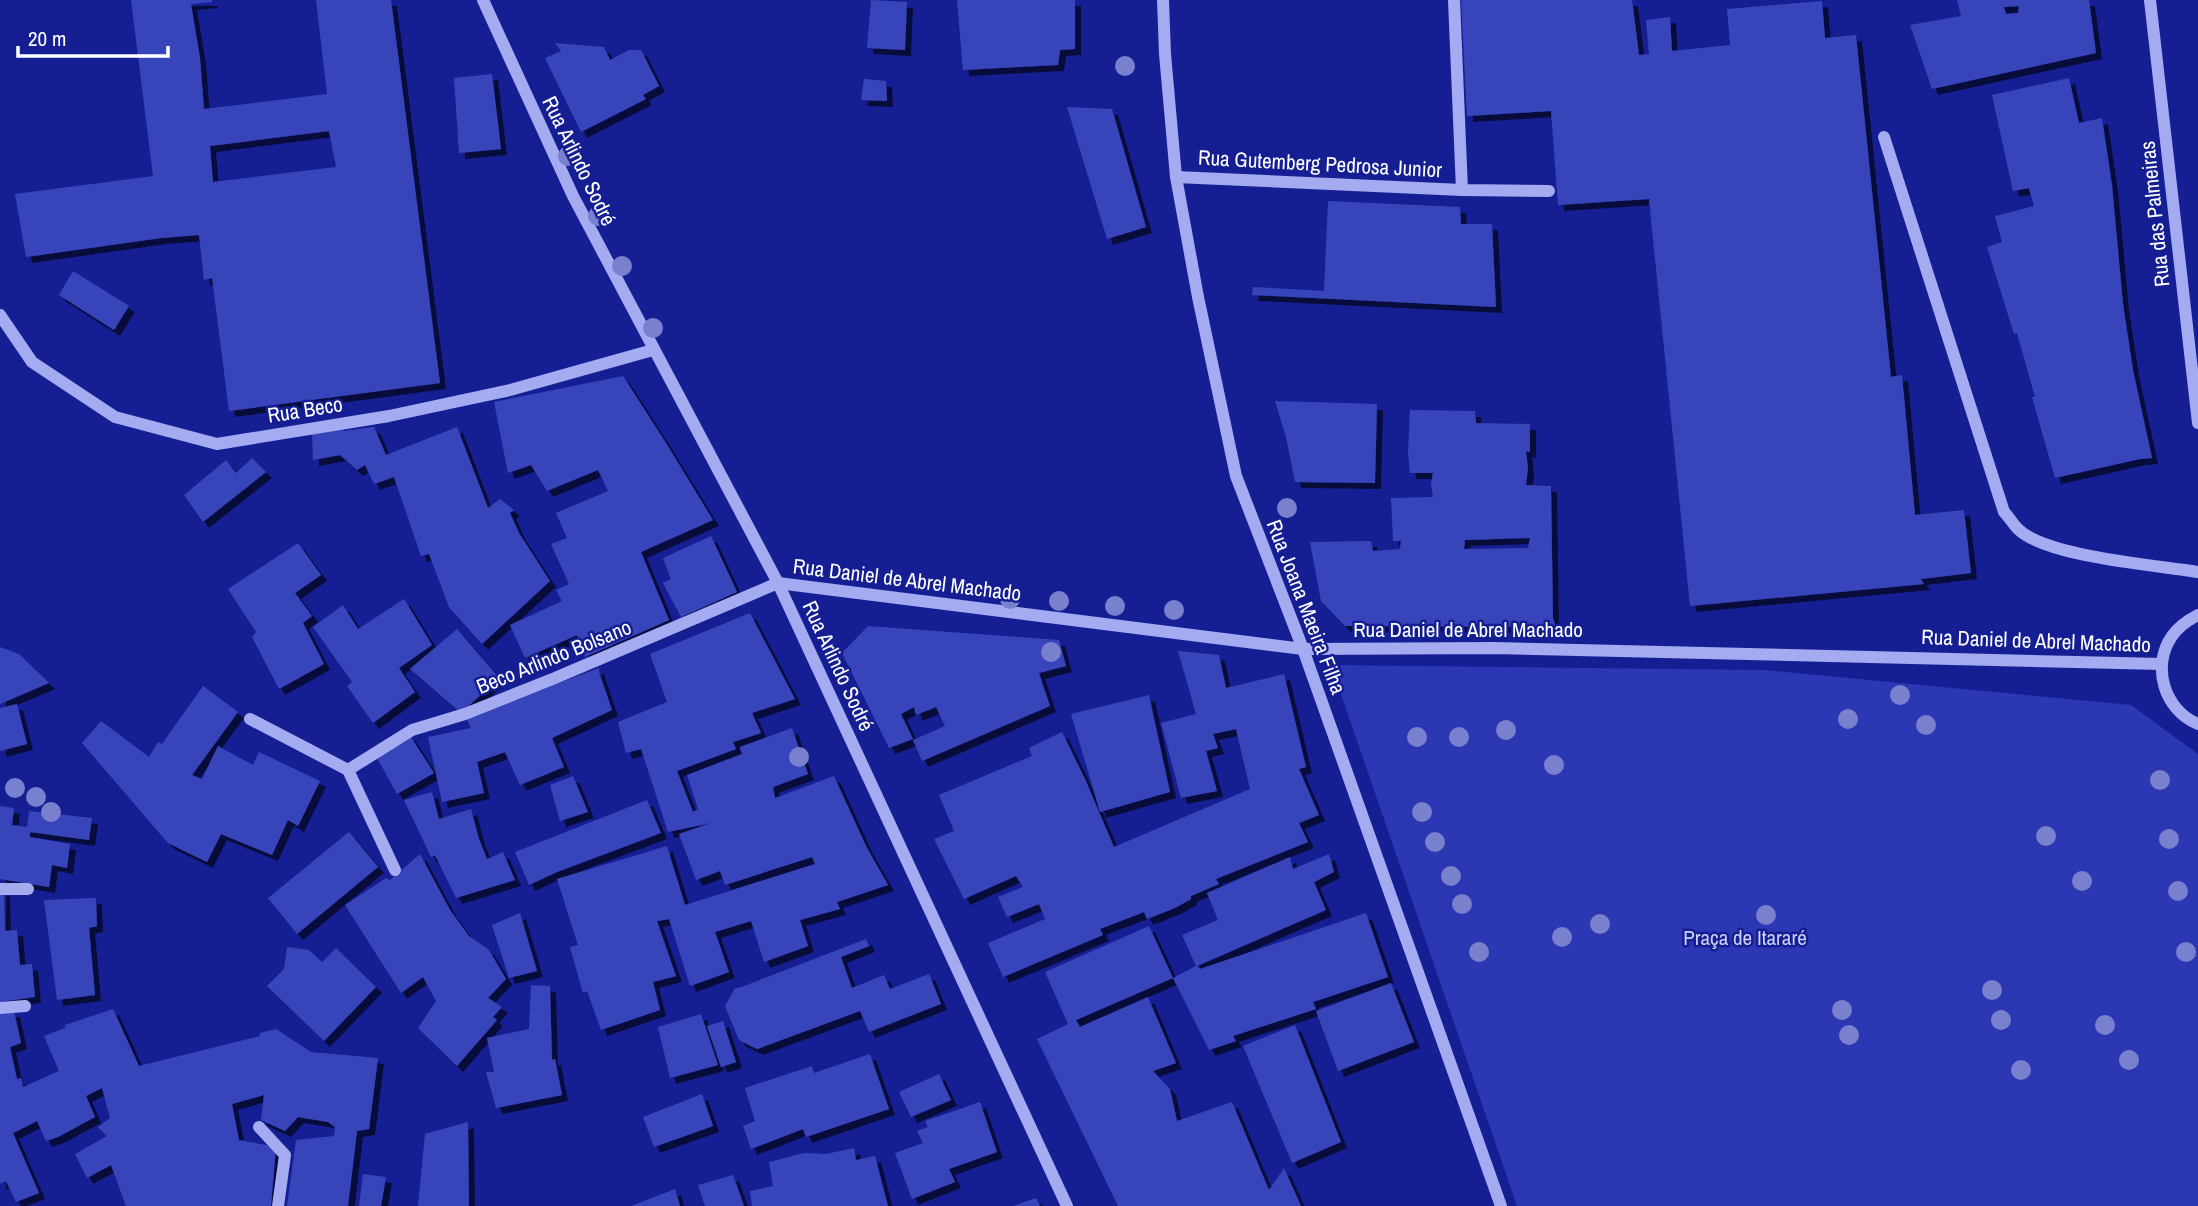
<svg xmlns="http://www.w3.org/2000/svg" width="2198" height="1206" font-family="'Archivo Narrow',sans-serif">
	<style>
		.green { fill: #2b37b3 }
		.building { fill: #3945ba; fill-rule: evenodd; filter: url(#shadow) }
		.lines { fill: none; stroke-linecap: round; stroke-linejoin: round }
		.minor { stroke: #a4abf1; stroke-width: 12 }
		.tree { fill: #7980cd }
		.labels { text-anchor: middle; stroke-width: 5; stroke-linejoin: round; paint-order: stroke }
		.street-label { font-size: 21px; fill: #fff; stroke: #151f93 }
		.park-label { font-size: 21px; fill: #cbd0fc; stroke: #151f93 }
	</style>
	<defs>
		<filter id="shadow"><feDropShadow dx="6" dy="6" stdDeviation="0" flood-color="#0009"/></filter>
	</defs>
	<rect width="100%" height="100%" fill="#151f93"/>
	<polygon class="green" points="1331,665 1764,670 2131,705 2198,754 2198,1206 1517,1206"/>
	<g class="building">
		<path d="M131 0H212V2L191 4 200 58 204 109 327 94 316 0H391L440 383 229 411 212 278 204 280 199 235 161 238 26 257 15 194 153 176ZM329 131 336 167 213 182 210 146Z"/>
		<polygon points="871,0 907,2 905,50 867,48"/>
		<polygon points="957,0 1075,0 1075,49 1060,50 1058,65 963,70"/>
		<polygon points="1461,0 1632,0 1639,55 1649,54 1646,20 1670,17 1672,51 1730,45 1727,9 1822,1 1825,38 1856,35 1891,377 1902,375 1915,515 1964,510 1971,573 1921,579 1924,584 1690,606 1649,199 1558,205 1551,111 1467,116"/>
		<path d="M1957 0H2089L2096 53 1932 89 1910 25 1961 16ZM2019 6 2018 13 2006 14 2004 7Z"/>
		<polygon points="555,43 604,47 610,60 629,50 641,50 659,86 643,95 646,99 581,132 545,58 561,51"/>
		<polygon points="492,74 501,149 459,153 454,78"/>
		<polygon points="2069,78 2079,123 2102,118 2112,185 2123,304 2133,370 2152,458 2140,459 2055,478 2032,397 2035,397 2017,333 2014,334 1987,247 2002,242 1995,216 2034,206 2029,188 2013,191 1992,95"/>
		<polygon points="864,79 886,81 887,101 861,100"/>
		<polygon points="1067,107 1112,109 1146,227 1107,239"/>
		<polygon points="1328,201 1460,207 1461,224 1492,224 1496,307 1252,295 1253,287 1324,291"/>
		<polygon points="73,271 129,306 114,330 59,295"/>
		<polygon points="623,376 666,443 713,520 641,552 669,620 585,657 577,635 525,658 510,625 562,601 556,590 569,584 551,544 567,538 556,513 608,491 598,470 547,491 531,465 508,473 494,402"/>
		<polygon points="1275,401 1377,404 1375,483 1295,482 1286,437"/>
		<path d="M1410 410 1475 411 1476 423 1530 424V452L1526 451 1528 468 1526 485 1551 486 1553 618 1556 627 1345 626 1321 601 1310 542 1371 541 1373 551 1400 549 1401 541H1393L1391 498 1433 497 1431 484 1433 473H1410L1408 453ZM1530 538 1528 548 1464 549 1465 540Z"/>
		<polygon points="374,427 386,455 457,427 488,508 500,499 514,510 510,513 519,533 550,581 482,644 449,607 429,554 421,556 394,477 374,484 365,465 357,470 340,455 313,460 312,432 344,428 343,431"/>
		<polygon points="252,458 266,472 203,522 184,495 226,460 236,473"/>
		<polygon points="711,536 737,592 681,617 663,583 671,579 663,558"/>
		<polygon points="298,543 321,575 295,593 312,616 303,623 324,664 279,689 252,637 256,632 228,589"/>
		<polygon points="404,599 432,645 399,668 415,692 373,723 347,686 352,682 313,627 343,605 358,629"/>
		<polygon points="750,613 795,699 752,713 761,733 733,742 736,749 677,771 693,812 698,809 687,775 742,754 740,747 792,728 808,774 773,787 775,798 834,776 866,846 888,885 837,902 840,909 800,920 808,946 764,962 751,921 715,932 729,972 690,986 669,919 657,921 676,976 653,982 660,1010 601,1030 587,991 583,993 570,947 578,945 557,879 667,846 685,905 815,864 812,857 725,885 720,871 696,880 679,834 711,823 668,832 641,749 626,753 618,722 667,702 650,654"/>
		<polygon points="868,626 1059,640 1066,666 1039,673 1050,706 922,761 913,740 945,726 936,707 916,715 914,707 901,714 913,739 889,748 842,653"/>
		<polygon points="457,629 499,678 461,713 410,669"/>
		<polygon points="0,647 19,654 49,683 0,704"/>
		<polygon points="1178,651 1219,655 1226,688 1284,674 1306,767 1299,769 1319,815 1299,823 1308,842 1216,879 1219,884 1191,896 1191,899 1175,908 1147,919 1144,912 1100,929 1103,935 1003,977 988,943 1045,919 1039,904 1007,917 998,897 1023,887 1016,876 964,899 934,839 954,831 939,795 1032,756 1029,748 1062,732 1085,779 1114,847 1250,789 1236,729 1213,734 1218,748 1206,751 1217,791 1181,798 1161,723 1196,714"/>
		<polygon points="599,668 599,672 612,710 552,738 564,767 520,785 505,752 477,762 484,793 442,802 428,737 471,728 465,715 532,693"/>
		<polygon points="203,686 238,712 192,775 202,779 218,746 253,765 259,752 320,781 298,826 288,820 272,855 221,834 207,862 168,843 82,743 101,721 149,757 158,742 162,744"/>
		<polygon points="1149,695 1170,792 1100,812 1071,714"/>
		<polygon points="17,704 27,744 0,751 0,708"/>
		<polygon points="409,734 434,773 397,794 376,756"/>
		<polygon points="573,776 588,812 560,821 550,785"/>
		<polygon points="432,792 439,819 471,809 479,839 487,859 503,852 515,880 456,898 435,855 431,857 404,800"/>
		<polygon points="647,800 661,833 557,872 529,885 515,852"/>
		<polygon points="0,806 14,808 12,825 27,827 29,811 92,818 89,840 30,832 30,837 70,844 67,868 52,865 49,887 0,879"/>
		<polygon points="349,832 378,867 297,934 268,898"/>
		<polygon points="420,854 450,910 469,936 489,950 506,979 488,998 502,1007 493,1017 497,1020 457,1066 418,1028 436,1001 423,977 401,993 345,905 386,878 390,880"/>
		<polygon points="1329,854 1334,872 1314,882 1326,910 1197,966 1200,969 1366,913 1388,977 1313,1002 1316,1009 1233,1036 1236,1041 1209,1050 1173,978 1196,966 1182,935 1218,920 1207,893 1290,857 1293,869"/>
		<polygon points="4,890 5,931 17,930 20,965 32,964 35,997 0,1002 0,891"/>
		<polygon points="96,898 97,926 89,928 95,995 57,1000 44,900"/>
		<polygon points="520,913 537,971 509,978 492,925"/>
		<polygon points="1149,926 1173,978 1076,1020 1080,1027 1148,997 1176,1063 1153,1071 1170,1089 1177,1121 1232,1102 1269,1190 1284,1168 1301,1206 1118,1206 1037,1039 1068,1024 1045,972"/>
		<polygon points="866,939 869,946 841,957 852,988 884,975 890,989 929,974 941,1004 869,1032 860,1011 757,1049 739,1040 725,1006 735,988 739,988"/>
		<polygon points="287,947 309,950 322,962 336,948 376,987 324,1041 267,986 284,969"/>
		<polygon points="1391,983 1414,1042 1338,1071 1316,1011"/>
		<polygon points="531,985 550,986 552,1060 555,1059 562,1095 496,1108 486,1072 494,1072 487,1038 529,1029"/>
		<polygon points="113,1009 139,1066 260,1036 260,1033 276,1029 311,1052 378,1058 369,1129 357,1131 348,1206 287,1206 296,1140 334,1136 335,1127 328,1122 298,1117 285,1131 261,1120 264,1095 232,1104 239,1140 276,1147 271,1206 126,1206 111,1165 87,1178 75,1154 107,1136 98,1127 110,1118 102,1088 86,1096 95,1117 58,1137 46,1141 37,1121 13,1133 39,1193 16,1202 6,1181 0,1184 0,1013 14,1011 21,1043 10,1047 17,1079 21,1078 23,1087 59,1071 44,1036 65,1028 65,1025"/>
		<polygon points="701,1014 718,1065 670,1078 658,1027"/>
		<polygon points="723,1021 736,1062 721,1067 707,1026"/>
		<polygon points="1295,1025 1341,1142 1292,1163 1243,1046"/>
		<polygon points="870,1054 889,1109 806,1137 803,1129 751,1149 743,1126 755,1121 745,1088 812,1066 814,1073"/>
		<polygon points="939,1074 951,1100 911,1117 899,1092"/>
		<polygon points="702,1094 713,1126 654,1147 643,1117"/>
		<polygon points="980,1102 997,1152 949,1169 955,1182 912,1199 895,1153 923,1143 917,1131 928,1127 925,1121"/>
		<polygon points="468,1122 469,1206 418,1206 425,1134"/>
		<polygon points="854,1148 856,1160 875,1156 888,1206 752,1206 750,1191 773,1186 769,1162 804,1153 826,1154"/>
		<polygon points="363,1174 386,1177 381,1206 359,1206"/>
		<polygon points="733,1175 744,1206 705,1206 698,1185"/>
		<polygon points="675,1189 680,1206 631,1206"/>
		<polygon points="1036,1198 1040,1206 1013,1206"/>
	</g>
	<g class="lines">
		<g class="minor">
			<polyline points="483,0 573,196 778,583 1067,1206"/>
			<polyline points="1163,0 1165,54 1176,177 1198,297 1236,476 1303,649 1501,1206"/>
			<polyline points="1454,0 1462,190"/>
			<polyline points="2150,0 2198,423"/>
			<path d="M1884 137 2004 512C2009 517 2013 524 2018 529 2046 557 2156 565 2198 572"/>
			<polyline points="1176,177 1462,190 1549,191"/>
			<polyline points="0,315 32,362 115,417 217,444 389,416 510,390 653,350"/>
			<path d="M2198 615C2188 620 2179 626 2172 636 2151 666 2164 710 2198 724"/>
			<polyline points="250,719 348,770 395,870"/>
			<polyline points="348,770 412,730 465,714 555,678 778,583 1303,649 1494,648 2162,664"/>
			<polyline points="0,889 28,889"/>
			<polyline points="0,1008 25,1006"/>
			<polyline points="259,1127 285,1155 278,1206"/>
		</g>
	</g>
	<g class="tree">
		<circle cx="1125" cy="66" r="10"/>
		<circle cx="568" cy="156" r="10"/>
		<circle cx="598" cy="216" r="10"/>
		<circle cx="622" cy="266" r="10"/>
		<circle cx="653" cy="328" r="10"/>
		<circle cx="1287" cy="508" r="10"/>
		<circle cx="1010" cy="599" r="10"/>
		<circle cx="1059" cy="601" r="10"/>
		<circle cx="1115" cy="606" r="10"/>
		<circle cx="1174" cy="610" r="10"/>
		<circle cx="1051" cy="652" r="10"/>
		<circle cx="1900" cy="695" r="10"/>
		<circle cx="1848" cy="719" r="10"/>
		<circle cx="1926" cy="725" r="10"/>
		<circle cx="1506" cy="730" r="10"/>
		<circle cx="1417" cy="737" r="10"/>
		<circle cx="1459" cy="737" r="10"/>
		<circle cx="799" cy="757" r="10"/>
		<circle cx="1554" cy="765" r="10"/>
		<circle cx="2160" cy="780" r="10"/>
		<circle cx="15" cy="788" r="10"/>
		<circle cx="36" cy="797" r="10"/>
		<circle cx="51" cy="812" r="10"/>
		<circle cx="1422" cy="812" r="10"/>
		<circle cx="2046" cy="836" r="10"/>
		<circle cx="2169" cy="839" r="10"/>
		<circle cx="1435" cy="842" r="10"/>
		<circle cx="1451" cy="876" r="10"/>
		<circle cx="2082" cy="881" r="10"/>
		<circle cx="2178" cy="891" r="10"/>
		<circle cx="1462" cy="904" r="10"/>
		<circle cx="1766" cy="915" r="10"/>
		<circle cx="1600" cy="924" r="10"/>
		<circle cx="1562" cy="937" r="10"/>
		<circle cx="1479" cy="952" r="10"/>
		<circle cx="2186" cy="952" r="10"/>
		<circle cx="1992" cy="990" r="10"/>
		<circle cx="1842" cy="1010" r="10"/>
		<circle cx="2001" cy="1020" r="10"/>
		<circle cx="2105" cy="1025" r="10"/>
		<circle cx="1849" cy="1035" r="10"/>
		<circle cx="2129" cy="1060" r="10"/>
		<circle cx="2021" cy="1070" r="10"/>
	</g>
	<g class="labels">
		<g class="street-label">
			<text transform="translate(579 161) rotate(64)" y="7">Rua Arlindo Sodré</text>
			<text transform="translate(1320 164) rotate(3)" y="7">Rua Gutemberg Pedrosa Junior</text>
			<text transform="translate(2155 214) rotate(-96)" y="7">Rua das Palmeiras</text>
			<text transform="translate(305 410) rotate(-9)" y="7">Rua Beco</text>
			<text transform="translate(907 580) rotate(7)" y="7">Rua Daniel de Abrel Machado</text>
			<text transform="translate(1306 607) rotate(69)" y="7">Rua Joana Maeira Filha</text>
			<text x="1468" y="637">Rua Daniel de Abrel Machado</text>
			<text transform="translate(2036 641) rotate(2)" y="7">Rua Daniel de Abrel Machado</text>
			<text transform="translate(554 657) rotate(-22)" y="7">Beco Arlindo Bolsano</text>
			<text transform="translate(838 666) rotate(65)" y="7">Rua Arlindo Sodré</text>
		</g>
		<g class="park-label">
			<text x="1745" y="945">Praça de Itararé</text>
		</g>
	</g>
	<path d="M18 46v10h150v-10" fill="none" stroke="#ffffff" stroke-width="3.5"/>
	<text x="28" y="46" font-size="21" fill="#ffffff" stroke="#151f93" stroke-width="5" paint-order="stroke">20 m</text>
</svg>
